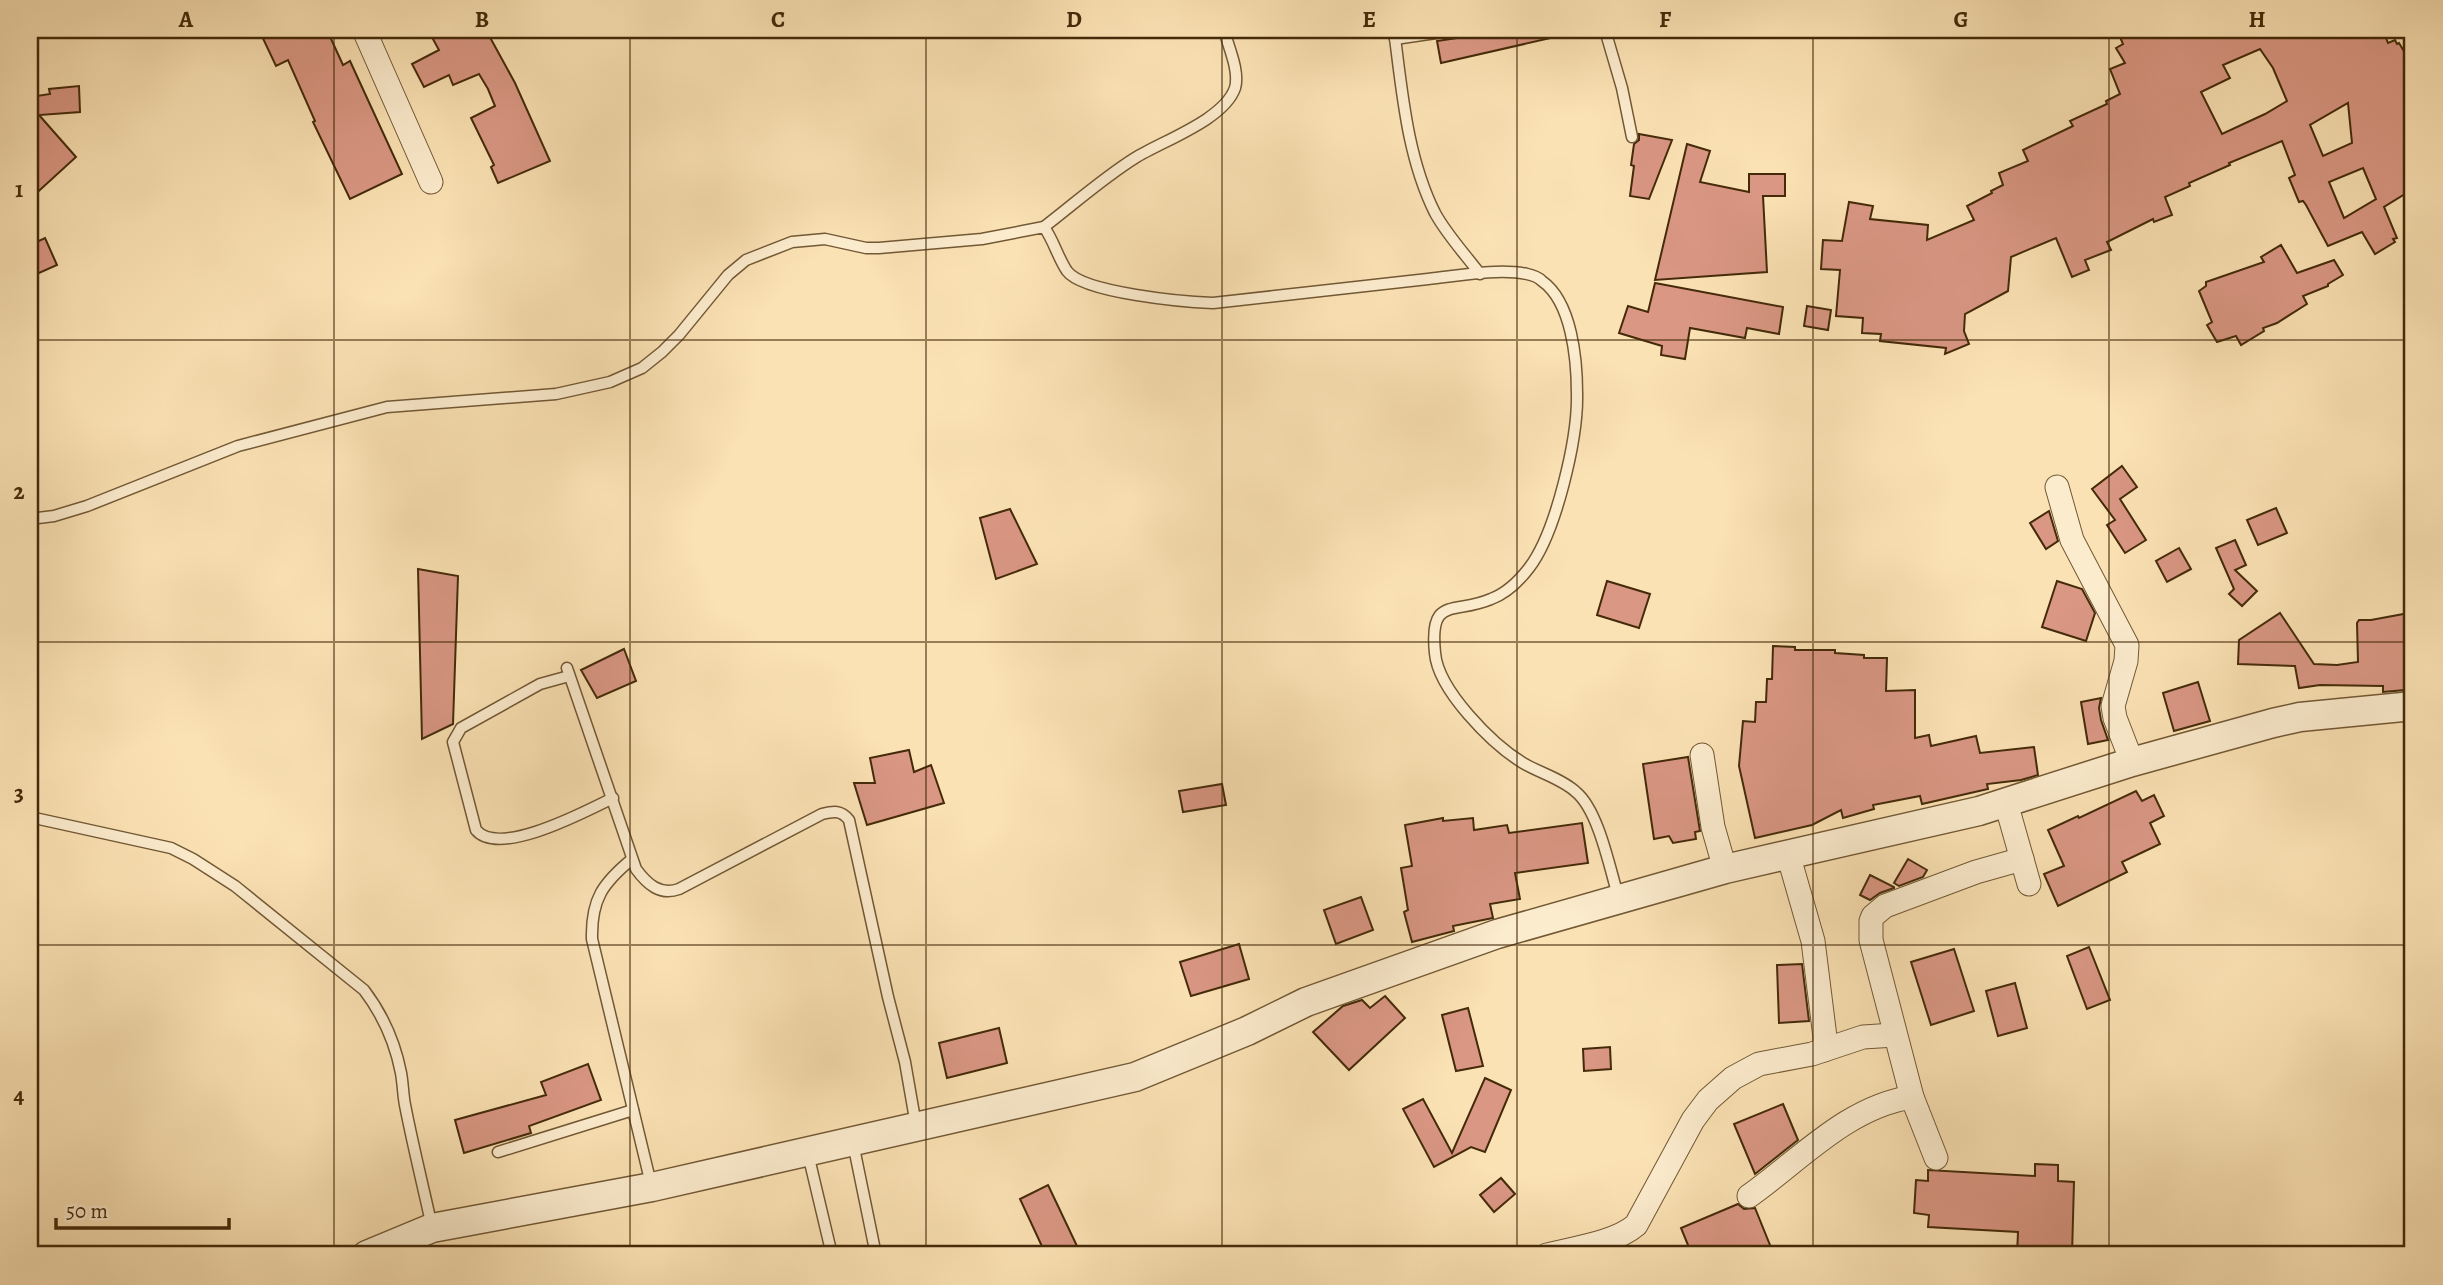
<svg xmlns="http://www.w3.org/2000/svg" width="2443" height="1285" font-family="Alegreya,serif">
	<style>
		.building { fill: #da9784; stroke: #442a09; stroke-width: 2; fill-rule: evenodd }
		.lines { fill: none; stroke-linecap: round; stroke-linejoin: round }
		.service-casing { stroke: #725834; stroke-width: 13 }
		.minor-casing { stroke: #725834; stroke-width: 25 }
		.tertiary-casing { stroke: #725834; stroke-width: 31 }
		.service { stroke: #fcecce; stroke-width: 10 }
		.minor { stroke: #fcecce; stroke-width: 23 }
		.tertiary { stroke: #fcecce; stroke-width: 28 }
		.grid { fill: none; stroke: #442a09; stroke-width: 2; stroke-opacity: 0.55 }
		.neatline { fill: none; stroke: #442a09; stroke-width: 2.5 }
		.grid-label { font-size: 23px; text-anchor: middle; font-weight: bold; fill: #442a09 }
	</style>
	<rect width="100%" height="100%" fill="#fbe2b4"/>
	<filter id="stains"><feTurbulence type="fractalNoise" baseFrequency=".00286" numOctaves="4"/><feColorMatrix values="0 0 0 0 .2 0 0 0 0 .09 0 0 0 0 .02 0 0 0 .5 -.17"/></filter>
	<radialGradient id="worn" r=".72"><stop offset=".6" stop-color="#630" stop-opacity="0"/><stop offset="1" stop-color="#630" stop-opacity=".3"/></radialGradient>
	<g class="building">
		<polygon points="259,30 327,30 343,65 350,61 402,174 350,199 313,122 315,121 288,60 276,66"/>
		<polygon points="428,30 486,30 515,83 550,161 498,183 491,167 494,165 471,118 495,106 488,89 479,74 453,85 449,75 424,87 412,64 439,50"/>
		<polygon points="1480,30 1554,30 1555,37 1441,63 1437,41 1457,38 1463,34"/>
		<path d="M2117 30H2305L2307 34 2316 30H2383L2388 43 2395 40 2397 44 2399 43 2413 66V95L2406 100 2413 112V189L2384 207 2397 238 2393 239 2395 242 2375 254 2362 232 2328 246 2306 205 2303 201 2299 202 2289 178 2295 175 2282 141 2229 163 2230 165 2189 183 2190 186 2165 197 2172 215 2154 222 2153 219 2107 242 2111 250 2085 260 2089 270 2072 277 2056 238 2011 257 2008 291 1965 314 1964 331 1969 344 1945 354 1946 348 1880 341 1881 334 1862 333 1863 318 1836 316 1840 270 1821 269 1823 240 1842 241 1849 202 1873 206 1870 219 1928 225 1927 240 1974 220 1967 206 1992 193 1991 191 2003 185 1999 173 2028 161 2023 150 2073 126 2070 121 2107 104 2106 101 2120 94 2110 69 2125 63 2116 48 2123 44ZM2260 49 2273 68 2287 101 2265 114 2222 134 2201 92 2230 78 2223 65ZM2348 103 2352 143 2323 156 2310 125ZM2363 168 2376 199 2344 218 2329 182Z"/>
		<polygon points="79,86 80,112 39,115 76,157 30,199 30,97 50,94 49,89"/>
		<polygon points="1639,134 1672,140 1649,199 1630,196 1634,166 1631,165 1634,144 1639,140"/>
		<polygon points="1687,144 1710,151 1700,182 1749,192 1749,174 1785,174 1785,196 1763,196 1767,272 1655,280"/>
		<polygon points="45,238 57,265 30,277 30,245"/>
		<polygon points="2281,245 2297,273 2334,260 2343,275 2328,284 2328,286 2303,296 2307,304 2277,323 2263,328 2264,331 2241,345 2236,336 2217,342 2207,325 2212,322 2199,291 2206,286 2206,282 2264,262 2261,257"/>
		<polygon points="1655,283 1783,307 1779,334 1747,328 1745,338 1690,328 1685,359 1661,355 1662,346 1619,333 1628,306 1648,312"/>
		<polygon points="1807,306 1831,310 1828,330 1804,326"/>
		<polygon points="2122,466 2137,487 2120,499 2146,540 2125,553 2107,525 2115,520 2092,489"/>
		<polygon points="2276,508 2287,533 2258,545 2247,520"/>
		<polygon points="1010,509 1037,564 996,579 980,518"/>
		<polygon points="2049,511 2058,541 2046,549 2030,523"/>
		<polygon points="2235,540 2246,565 2235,570 2257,591 2242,606 2229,594 2234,589 2216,548"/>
		<polygon points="2179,548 2191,569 2167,582 2156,561"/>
		<polygon points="418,569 458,576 453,724 422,739"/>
		<polygon points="1607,581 1650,594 1639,628 1597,615"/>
		<polygon points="2057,581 2082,589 2095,613 2086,641 2042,627"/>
		<polygon points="2280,613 2314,664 2337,665 2358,662 2357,623 2359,620 2371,620 2409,613 2412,634 2406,634 2405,690 2383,692 2383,686 2320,685 2299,688 2295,666 2238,664 2239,640"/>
		<polygon points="1773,646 1795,647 1795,650 1835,650 1835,653 1864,655 1864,658 1887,658 1886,691 1915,690 1915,738 1929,735 1931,746 1976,736 1980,753 2034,747 2038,775 2021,780 1987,784 1988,789 1922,804 1920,796 1873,805 1874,809 1843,818 1841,810 1812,825 1755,838 1739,766 1743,721 1755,722 1756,702 1766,702 1767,679 1772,679"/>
		<polygon points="624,649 636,681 597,698 581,670"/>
		<polygon points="2198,682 2210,721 2174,731 2163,693"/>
		<polygon points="2101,698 2099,708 2101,720 2108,740 2088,744 2081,702"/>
		<polygon points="909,750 914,772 931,765 944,803 867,825 854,783 875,783 870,758"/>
		<polygon points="1688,757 1700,831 1695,832 1696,839 1673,843 1669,836 1654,839 1643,764"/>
		<polygon points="1222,784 1226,805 1183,812 1179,791"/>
		<polygon points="2136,791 2142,801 2154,795 2164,816 2150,823 2160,844 2122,862 2127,872 2058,906 2044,874 2064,866 2048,830 2078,816 2079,818"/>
		<polygon points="1443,818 1443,821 1473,818 1474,830 1507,825 1509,833 1582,823 1588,863 1515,873 1520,899 1490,904 1493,918 1453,926 1454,931 1412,942 1404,912 1408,910 1401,868 1412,866 1405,825"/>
		<polygon points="1908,859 1927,870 1923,877 1899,886 1894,883"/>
		<polygon points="1870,875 1894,887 1894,888 1880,893 1870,900 1860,895"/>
		<polygon points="1361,897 1373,930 1336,944 1324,910"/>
		<polygon points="1239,944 1249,979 1191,996 1180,962"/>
		<polygon points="2089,947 2110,1000 2087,1009 2067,956"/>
		<polygon points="1954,949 1974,1011 1931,1025 1911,962"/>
		<polygon points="1802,964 1809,1021 1779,1023 1777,965"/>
		<polygon points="2015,983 2027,1028 1998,1036 1986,991"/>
		<polygon points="1385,996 1405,1018 1349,1070 1313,1032 1343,1006 1362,1000 1370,1008"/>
		<polygon points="1468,1008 1483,1066 1456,1071 1442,1015"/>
		<polygon points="999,1028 1007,1063 947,1078 939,1043"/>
		<polygon points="1610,1047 1611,1069 1584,1071 1583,1049"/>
		<polygon points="588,1064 601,1100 529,1126 531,1133 464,1153 455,1120 546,1095 541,1082"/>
		<polygon points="1485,1078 1511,1090 1485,1152 1471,1147 1434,1167 1403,1109 1423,1099 1452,1153"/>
		<polygon points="1783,1104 1798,1140 1755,1174 1734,1124"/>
		<polygon points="2035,1164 2058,1165 2058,1181 2074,1182 2072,1255 2017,1255 2018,1232 1928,1227 1929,1215 1914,1213 1916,1180 1928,1181 1928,1170 2035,1176"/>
		<polygon points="1501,1178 1515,1194 1494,1212 1480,1195"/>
		<polygon points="1048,1185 1077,1246 1057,1255 1046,1255 1020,1199"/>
		<polygon points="1738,1204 1744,1209 1755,1208 1774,1255 1692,1255 1681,1228"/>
	</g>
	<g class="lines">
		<g class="service-casing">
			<g id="service">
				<path d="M1394 30C1402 91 1407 157 1435 213 1447 235 1465 254 1480 274"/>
				<polyline points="1605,30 1622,88 1632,137"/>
				<polyline points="1395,39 1456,30"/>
				<path d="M1044 227C1074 204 1103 178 1135 158 1162 141 1224 120 1235 88 1240 71 1228 46 1224 30"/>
				<path d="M30 519 54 516 87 506 238 446 387 407 556 394 610 382 642 368 662 352 679 335 728 275 746 260 792 242 825 239 866 248H879L982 239 1044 227C1054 241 1058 258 1067 271 1083 293 1185 302 1213 303 1285 295 1356 287 1428 279 1457 276 1498 268 1527 274 1532 275 1539 278 1542 281 1572 302 1577 360 1577 394 1578 438 1556 533 1529 568 1519 581 1507 593 1491 599 1454 615 1429 595 1435 653 1438 690 1492 744 1523 763 1540 773 1562 779 1576 792 1599 811 1610 870 1619 899"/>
				<path d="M567 668 636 869C647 884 660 896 679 889L822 814C834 811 841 810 849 820L888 997 905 1062 916 1125"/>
				<path d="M569 676 540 684 461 728 453 742 476 830C499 858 586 811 613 798"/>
				<path d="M30 817 171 848 193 859 235 886 364 990C383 1015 395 1042 401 1073 403 1084 403 1095 405 1105 413 1146 423 1186 432 1227"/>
				<path d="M632 859C603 883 591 899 592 939L651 1184"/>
				<polyline points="853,1143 876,1255"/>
				<polyline points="498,1152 633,1110"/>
				<polyline points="808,1154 832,1255"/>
			</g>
		</g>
		<g class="minor-casing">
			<g id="minor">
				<polyline points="364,30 431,182"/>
				<polyline points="2057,487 2072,540 2127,645 2126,661 2113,706 2115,718 2132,762"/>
				<polyline points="1702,755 1713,827 1725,869"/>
				<polyline points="2006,803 2029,884"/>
				<polyline points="1788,854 1813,941 1825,1037 1824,1050"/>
				<polyline points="1936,1158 1912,1097 1871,940 1871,921 1873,916 1885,906 1976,872 2022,859"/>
				<path d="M1749 1196C1800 1160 1847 1107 1912 1097"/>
				<path d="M1547 1255C1574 1248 1615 1243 1636 1225L1693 1120 1708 1100 1733 1078 1759 1064 1812 1054 1863 1037 1895 1035"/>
			</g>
		</g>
		<g class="tertiary-casing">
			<polyline id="tertiary" points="367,1255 432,1228 652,1187 1135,1077 1247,1031 1306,1002 1497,934 1725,869 1979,811 2132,762 2273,723 2300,717 2413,706"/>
		</g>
		<use href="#service" class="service"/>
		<use href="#minor" class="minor"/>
		<use href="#tertiary" class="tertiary"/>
	</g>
	<path class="grid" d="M334 30V1255M630 30V1255M926 30V1255M1222 30V1255M1517 30V1255M1813 30V1255M2109 30V1255M30 340H2413M30 642H2413M30 945H2413"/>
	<rect width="2443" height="1285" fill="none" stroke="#fbe2b4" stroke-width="77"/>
	<path d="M56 1218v10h173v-10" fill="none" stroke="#442a09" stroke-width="3.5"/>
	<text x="66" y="1218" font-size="21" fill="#442a09" stroke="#fcecce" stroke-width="5" paint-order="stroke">50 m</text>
	<rect x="38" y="38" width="2366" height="1208" class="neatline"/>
	<g class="grid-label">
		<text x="186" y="27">A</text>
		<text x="482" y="27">B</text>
		<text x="778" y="27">C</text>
		<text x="1074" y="27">D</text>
		<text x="1369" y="27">E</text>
		<text x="1665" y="27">F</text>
		<text x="1961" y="27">G</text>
		<text x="2257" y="27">H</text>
		<text x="19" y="197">1</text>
		<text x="19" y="499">2</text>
		<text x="19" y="801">3</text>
		<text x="19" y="1103">4</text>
	</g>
	<rect width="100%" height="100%" filter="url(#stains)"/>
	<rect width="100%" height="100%" fill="url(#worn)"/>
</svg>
